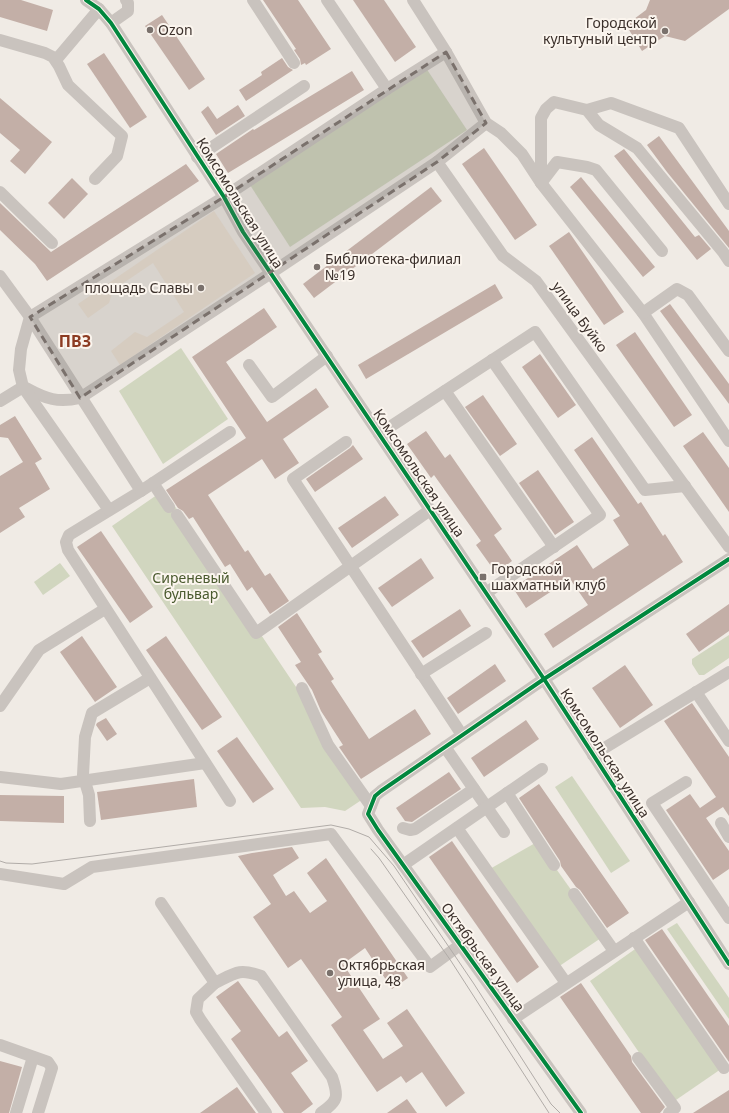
<svg xmlns="http://www.w3.org/2000/svg" width="729" height="1113" font-family="'Noto Sans',sans-serif">
	<style>
		.green { fill: #d1d6bf }
		.plaza { fill: #eee3d5 }
		.building { fill: #c3afa7 }
		.lines { fill: none; stroke-linecap: round; stroke-linejoin: round }
		.minor { stroke: #c9c3be; stroke-width: 12 }
		.tram { stroke: #b1aca8; stroke-width: 1 }
		.cycleway-casing { stroke: #fbf5ee; stroke-width: 6 }
		.cycleway { stroke: #00873e; stroke-width: 4 }
		.marked { fill: #7a716c; fill-opacity: 0.2; stroke: #7a716c; stroke-width: 3; stroke-dasharray: 8 5; stroke-linejoin: round }
		.poi-dot { fill: #7a716c; stroke: #fbf5ee; stroke-width: 1.5 }
		.labels { text-anchor: middle; stroke-width: 4; stroke-linejoin: round; paint-order: stroke }
		.poi-label { font-size: 14px; fill: #3b302b; stroke: #fbf5ee; text-anchor: start }
		.street-label { font-size: 14px; fill: #3b302b; stroke: #fbf5ee }
		.park-label { font-size: 14px; fill: #4a5a2e; stroke: #fbf5ee }
		.quarter-label { font-size: 16px; font-weight: bold; fill: #8c3b22; stroke: #fbf5ee }
	</style>
	<rect width="100%" height="100%" fill="#f0ebe5"/>
	<g class="green">
		<polygon points="424,65 467,130 290,247 250,185"/>
		<polygon points="181,348 228,419 163,464 119,391"/>
		<polygon points="164,490 349,766 363,799 345,811 325,807 301,808 112,526"/>
		<polygon points="60,563 70,576 43,595 34,582"/>
		<polygon points="729,635 729,658 704,675 699,675 692,664 692,659"/>
		<polygon points="572,776 630,861 611,873 555,787"/>
		<polygon points="537,842 604,936 555,969 488,870"/>
		<polygon points="677,923 729,998 729,1019 667,929"/>
		<polygon points="638,947 721,1069 673,1102 590,981"/>
	</g>
	<polygon class="plaza" points="214,211 255,273 120,365 111,351 135,332 147,337 184,312 153,263 113,290 109,303 88,318 78,304"/>
	<g class="building">
		<polygon points="0,0 21,0 53,10 47,31 0,17"/>
		<polygon points="263,0 298,0 331,49 306,65 305,63 301,65 300,59 294,50 296,49"/>
		<polygon points="353,0 384,0 416,47 395,62"/>
		<polygon points="650,0 729,0 729,9 685,41 665,36 642,51 626,25 646,10"/>
		<polygon points="162,15 205,79 189,90 145,26"/>
		<polygon points="104,53 147,117 130,128 87,64"/>
		<polygon points="282,58 288,67 293,70 246,101 239,90 262,75 261,72"/>
		<polygon points="352,71 364,90 228,173 216,154 253,129 254,130"/>
		<polygon points="0,98 52,142 25,174 10,161 20,150 0,133"/>
		<polygon points="238,105 245,116 216,135 201,112 208,106 217,119"/>
		<polygon points="659,136 729,231 729,248 667,172 647,145"/>
		<polygon points="484,148 537,225 515,240 462,164"/>
		<polygon points="624,149 695,237 699,235 711,249 697,260 614,156"/>
		<polygon points="186,164 199,181 47,281 35,264 0,230 0,203 51,252"/>
		<polygon points="581,177 655,267 643,277 570,187"/>
		<polygon points="72,178 88,194 64,219 48,203"/>
		<polygon points="431,187 442,201 314,298 303,284"/>
		<polygon points="569,232 624,312 604,325 549,246"/>
		<polygon points="495,284 503,298 366,379 358,365"/>
		<polygon points="670,304 729,384 729,404 660,311"/>
		<polygon points="264,308 277,327 226,362 267,422 316,388 329,407 283,439 299,463 275,479 262,459 208,495 245,552 248,550 265,576 270,573 289,601 270,614 252,587 247,591 230,564 225,567 193,517 189,519 183,511 178,508 166,490 246,438 192,357"/>
		<polygon points="635,332 692,415 674,427 616,345"/>
		<polygon points="540,354 576,405 558,418 522,367"/>
		<polygon points="483,395 517,444 500,456 465,407"/>
		<polygon points="15,416 42,459 35,463 50,489 19,508 25,517 0,533 0,476 23,462 8,438 0,437 0,425"/>
		<polygon points="426,431 445,458 450,454 502,529 494,535 512,561 496,573 476,545 481,541 434,475 431,478 407,444"/>
		<polygon points="703,432 729,468 729,512 683,446"/>
		<polygon points="592,437 638,504 641,502 663,536 665,534 683,562 553,648 544,634 588,605 570,579 526,608 513,588 577,545 593,569 629,545 613,520 620,516 574,450"/>
		<polygon points="353,445 363,459 315,492 306,479 350,448"/>
		<polygon points="538,470 574,522 555,535 519,483"/>
		<polygon points="385,496 399,515 352,548 338,528"/>
		<polygon points="101,531 153,607 130,623 77,547"/>
		<polygon points="421,558 434,578 392,607 378,588"/>
		<polygon points="729,604 729,631 699,652 686,634"/>
		<polygon points="460,609 471,626 423,658 411,641"/>
		<polygon points="297,613 322,652 318,654 334,679 331,681 369,739 415,709 431,734 361,779 339,747 343,745 321,711 312,690 295,665 301,662 278,627"/>
		<polygon points="82,636 117,687 95,702 60,652"/>
		<polygon points="166,636 222,717 202,730 146,650"/>
		<polygon points="495,664 506,681 458,714 447,698"/>
		<polygon points="625,665 653,705 620,728 592,688"/>
		<polygon points="692,703 729,757 729,816 723,807 706,818 729,851 729,869 713,880 666,810 690,794 700,808 716,797 664,721"/>
		<polygon points="106,718 117,734 107,741 96,725 97,723"/>
		<polygon points="526,720 539,739 484,777 471,758"/>
		<polygon points="237,737 274,789 253,803 217,751"/>
		<polygon points="449,772 461,789 412,822 405,821 396,808"/>
		<polygon points="194,779 197,807 101,820 97,792"/>
		<polygon points="539,784 629,913 607,928 580,890 576,887 561,866 560,861 519,798"/>
		<polygon points="0,795 64,796 64,823 0,821"/>
		<polygon points="452,841 539,967 517,983 429,857"/>
		<polygon points="292,847 299,858 273,875 286,896 294,891 310,913 327,901 307,873 326,858 408,978 392,989 365,948 343,964 380,1019 363,1030 383,1059 403,1046 387,1023 407,1009 465,1093 446,1107 422,1072 406,1083 401,1076 377,1092 331,1025 342,1017 301,959 288,968 253,917 271,904 238,856 252,853"/>
		<polygon points="662,929 729,1026 729,1062 645,940"/>
		<polygon points="238,981 279,1037 287,1031 308,1061 291,1073 313,1104 301,1113 284,1113 231,1039 241,1031 216,997"/>
		<polygon points="581,983 631,1056 632,1062 665,1107 660,1113 641,1113 560,997"/>
		<polygon points="0,1061 22,1067 9,1113 0,1113"/>
		<polygon points="237,1087 256,1113 200,1113"/>
		<polygon points="729,1090 729,1113 693,1113"/>
		<polygon points="407,1099 417,1113 387,1113"/>
	</g>
	<g class="lines">
		<g class="minor">
			<polyline points="86,0 99,9 111,23 224,197 243,232 544,679 729,964"/>
			<polyline points="253,0 294,63"/>
			<polyline points="327,0 387,89 446,52"/>
			<polyline points="413,0 446,52 486,123 501,133 522,154 541,183 643,313 729,441"/>
			<polyline points="111,23 128,11 128,3 126,0"/>
			<polyline points="0,40 45,53 53,57 59,66 68,85 122,136 117,156 95,179"/>
			<polyline points="56,60 99,9"/>
			<polyline points="587,110 611,103 679,128 729,204"/>
			<polyline points="486,123 437,162 503,256 536,281 729,547"/>
			<polyline points="197,157 304,86"/>
			<polyline points="541,183 541,118 546,109 554,102 587,110 599,125 637,148 723,252 729,261"/>
			<polyline points="541,183 557,162 587,167 596,170 662,251"/>
			<polyline points="0,192 52,243"/>
			<polyline points="0,276 30,317 141,491 69,535 66,542 68,550 230,801"/>
			<polyline points="643,313 677,289 688,295 729,351"/>
			<polyline points="249,365 272,397 327,356"/>
			<path d="M26 388C46 399 58 403 80 398L265 277 437 162"/>
			<polyline points="445,391 554,547"/>
			<polyline points="0,401 23,387"/>
			<polyline points="379,434 535,332 645,490 685,486"/>
			<polyline points="346,442 293,479 462,735"/>
			<polyline points="153,483 169,507"/>
			<polyline points="141,491 230,432"/>
			<polyline points="109,510 23,387 19,370 21,349 30,317 224,197 387,89"/>
			<polyline points="177,515 256,633 430,510"/>
			<polyline points="486,593 600,515 492,360"/>
			<polyline points="421,674 486,633"/>
			<polyline points="302,688 328,745 371,806"/>
			<polyline points="696,692 729,741"/>
			<polyline points="0,706 39,650 105,609"/>
			<polyline points="593,755 729,672"/>
			<polyline points="0,777 61,784 205,763"/>
			<polyline points="686,782 652,803 729,918"/>
			<polyline points="474,789 504,832"/>
			<polyline points="507,793 554,865"/>
			<polyline points="90,821 89,795 83,775 85,737 92,713 150,678"/>
			<polyline points="721,823 729,837"/>
			<polyline points="403,828 410,830 415,829 474,789 445,747"/>
			<polyline points="457,828 566,983"/>
			<polyline points="403,865 542,769"/>
			<polyline points="0,874 64,884 92,867 331,834 430,967 460,945"/>
			<polyline points="574,894 614,951"/>
			<polyline points="161,903 215,983 198,999 196,1012 200,1019 266,1113"/>
			<polyline points="634,938 724,1068"/>
			<path d="M215 983C235 973 239 968 261 976L332 1077C339 1097 338 1101 321 1113"/>
			<polyline points="513,1019 689,902"/>
			<polyline points="0,1045 48,1062 52,1068 38,1113"/>
			<polyline points="638,1058 675,1108 669,1113"/>
			<polyline points="16,1113 33,1057"/>
			<polyline points="581,1113 378,830 368,814 375,796 381,791 544,679 729,559"/>
		</g>
		<g class="tram">
			<polyline points="371,849 379,858 451,961 549,1113"/>
			<polyline points="0,861 6,863 32,864 331,825 349,829 369,837 394,866 474,984 551,1104 560,1113"/>
		</g>
		<g class="cycleway-casing">
			<g id="cycleway">
				<polyline points="86,0 99,9 111,23 224,197 243,232 544,679 729,964"/>
				<polyline points="581,1113 378,830 368,814 375,796 381,791 544,679 729,559"/>
			</g>
		</g>
		<use href="#cycleway" class="cycleway"/>
	</g>
	<path class="marked" d="M446 52 486 123 437 162 80 398 30 317 224 197Z"/>
	<g class="poi-dot">
		<circle cx="150" cy="30" r="4"/>
		<circle cx="665" cy="31" r="4"/>
		<circle cx="317" cy="267" r="4"/>
		<circle cx="201" cy="288" r="4"/>
		<rect x="479" y="573" width="8" height="8" rx="2"/>
		<circle cx="330" cy="973" r="4"/>
	</g>
	<g class="labels">
		<g class="poi-label">
			<text x="657" y="28" text-anchor="end">Городской<tspan x="657" dy="16">культуный центр</tspan></text>
			<text x="158" y="35">Ozon</text>
			<text x="325" y="264">Библиотека-филиал<tspan x="325" dy="16">№19</tspan></text>
			<text x="193" y="293" text-anchor="end">площадь Славы</text>
			<text x="491" y="574">Городской<tspan x="491" dy="16">шахматный клуб</tspan></text>
			<text x="338" y="970">Октябрьская<tspan x="338" dy="16">улица, 48</tspan></text>
		</g>
		<g class="street-label">
			<text transform="translate(240 203) rotate(58)" y="5">Комсомольская улица</text>
			<text transform="translate(580 317) rotate(54)" y="5">улица Буйко</text>
			<text transform="translate(419 473) rotate(56)" y="5">Комсомольская улица</text>
			<text transform="translate(605 753) rotate(57)" y="5">Комсомольская улица</text>
			<text transform="translate(483 957) rotate(54)" y="5">Октябрьская улица</text>
		</g>
		<g class="park-label">
			<text x="191" y="583">Сиреневый<tspan x="191" dy="16">бульвар</tspan></text>
		</g>
		<g class="quarter-label">
			<text x="75" y="347">ПВЗ</text>
		</g>
	</g>
</svg>
